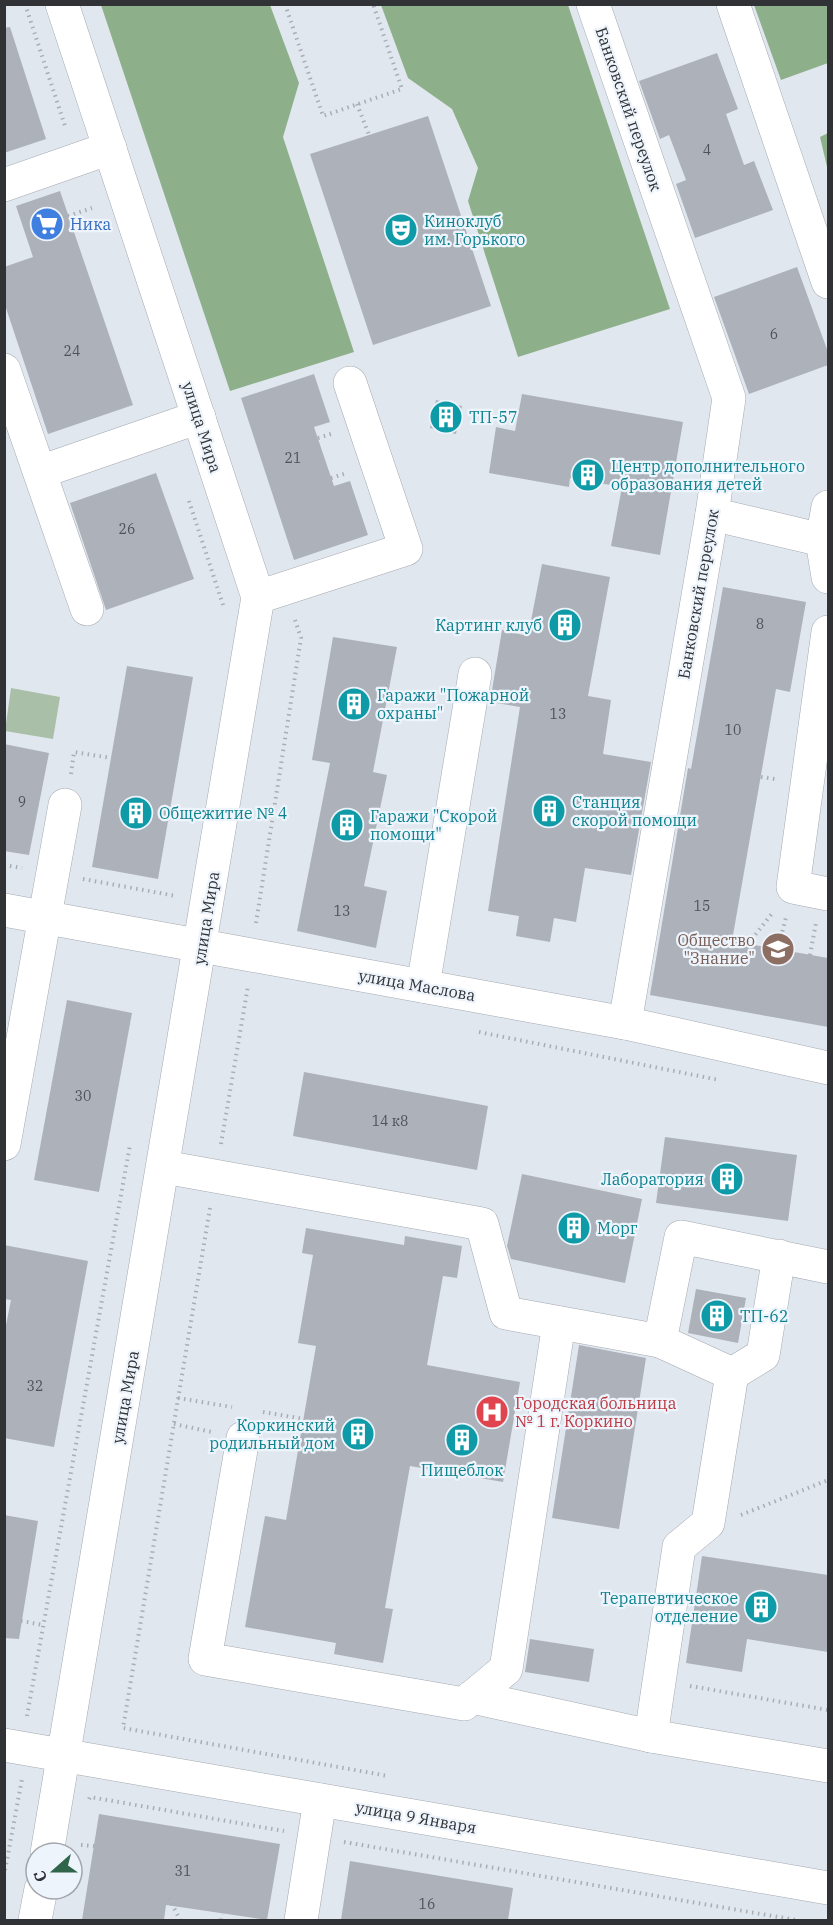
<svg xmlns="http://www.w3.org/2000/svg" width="833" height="1925" font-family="'IBM Plex Serif',serif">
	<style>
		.green { fill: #aabfa8 }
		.forest { fill: #8db08b }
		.building { fill: #adb2ba }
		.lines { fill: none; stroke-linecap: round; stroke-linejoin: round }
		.minor-casing { stroke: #a4a9b1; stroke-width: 34 }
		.path { stroke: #a9aeb5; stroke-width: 4; stroke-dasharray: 1.5 4.5; stroke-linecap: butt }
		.minor { stroke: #fff; stroke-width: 33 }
		.labels { text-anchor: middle; stroke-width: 4.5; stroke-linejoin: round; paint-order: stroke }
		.number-label { font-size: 14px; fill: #4f5256 }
		.street-label { font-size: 16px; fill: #303235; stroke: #eef4fc }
		.culture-label { font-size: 16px; fill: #0d838f; stroke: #eef4fc; text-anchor: start }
		.shop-label { font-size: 16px; fill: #366cbe; stroke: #eef4fc; text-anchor: start }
		.education-label { font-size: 16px; fill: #785e54; stroke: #eef4fc; text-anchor: end }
		.health-label { font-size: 16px; fill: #be3a42; stroke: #eef4fc; text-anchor: start }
	</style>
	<rect width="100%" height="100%" fill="#e1e7ef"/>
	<polygon class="green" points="11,688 60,697 53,739 5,731"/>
	<g class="forest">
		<polygon points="101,5 270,5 299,83 283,137 354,352 230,391"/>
		<polygon points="381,5 568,5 670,309 518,357 468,201 478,168 452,109 408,78"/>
		<polygon points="754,5 828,5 828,63 781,80"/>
		<polygon points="828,133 828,171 820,137"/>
	</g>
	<g class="building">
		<polygon points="10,27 46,139 4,153 4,28"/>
		<polygon points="717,53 738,109 726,114 744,165 754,161 773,210 695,238 676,184 686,180 669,135 660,139 639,81"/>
		<polygon points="428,116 491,306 373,345 310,154"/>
		<polygon points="60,191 133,405 48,434 4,302 4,267 33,257 16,206"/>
		<polygon points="797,267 828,352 828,365 749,394 714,297"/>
		<polygon points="314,374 330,422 314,427 334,486 350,481 368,535 294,560 241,398"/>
		<polygon points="522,394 683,422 660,555 611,546 622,487 570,478 569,487 489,473 496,427 515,431"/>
		<polygon points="436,400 462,406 456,434 430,428"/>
		<polygon points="156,473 194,579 106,610 70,503"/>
		<polygon points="542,564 610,577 588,696 611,700 603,754 651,762 631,875 585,868 576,922 554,918 550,942 516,936 519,916 488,911 520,707 490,702 502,630 528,636"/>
		<polygon points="723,587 806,602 790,692 776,689 732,941 828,958 828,1027 650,995 688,768 691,769"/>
		<polygon points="333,637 397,647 373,772 387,775 364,886 387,891 376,948 297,931 330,763 312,760"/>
		<polygon points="127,666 193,677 158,879 92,867"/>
		<polygon points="4,744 49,753 29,855 4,851"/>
		<polygon points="67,1000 132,1013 99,1192 34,1180"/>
		<polygon points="304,1072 488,1106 477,1170 293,1136"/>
		<polygon points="665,1137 797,1155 788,1221 656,1203"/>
		<polygon points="522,1174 642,1199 625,1283 511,1259 507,1246"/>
		<polygon points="306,1228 404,1245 405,1236 462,1246 457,1278 443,1276 427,1365 520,1382 503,1482 410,1466 385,1608 393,1609 383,1663 334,1654 336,1643 245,1627 265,1516 286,1520 316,1346 298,1343 313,1255 302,1253"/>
		<polygon points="4,1245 88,1261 54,1447 4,1438 4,1335 11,1300 4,1299"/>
		<polygon points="696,1289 746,1298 738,1343 688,1333"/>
		<polygon points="579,1345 646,1358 619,1529 552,1518"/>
		<polygon points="4,1515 38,1521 19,1639 4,1638"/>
		<polygon points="702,1556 828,1575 828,1652 747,1639 742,1672 686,1663"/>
		<polygon points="530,1639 594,1649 589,1682 525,1672"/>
		<polygon points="99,1814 280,1844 267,1920 166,1905 164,1920 82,1920"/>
		<polygon points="350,1861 513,1888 508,1920 341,1920"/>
	</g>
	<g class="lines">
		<g class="minor-casing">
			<g id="minor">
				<polyline points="593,4 729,398 712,514 625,1023"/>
				<polyline points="733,4 828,282"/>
				<polyline points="4,185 110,148"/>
				<polyline points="4,370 87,609"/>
				<polyline points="40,472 199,417"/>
				<polyline points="712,514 822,540 828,577"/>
				<polyline points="822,540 828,507"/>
				<polyline points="258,597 406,549 350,383"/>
				<polyline points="828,632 793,887 828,894"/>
				<polyline points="4,910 625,1023 828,1068"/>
				<polyline points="423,986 475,674"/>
				<polyline points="4,1144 65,805"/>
				<polyline points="164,1167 482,1224 506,1313 660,1341"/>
				<polyline points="779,1256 763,1355 732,1374 708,1523 679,1547 651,1736 828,1766"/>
				<polyline points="732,1374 660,1341 681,1237 828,1267"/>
				<polyline points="243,1438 205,1659 464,1704 506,1669 559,1323"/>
				<polyline points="472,1697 651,1736"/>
				<polyline points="4,1745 828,1888"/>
				<polyline points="47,1853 258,597 62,4"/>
				<polyline points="35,1920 41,1889"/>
				<polyline points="301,1920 320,1800"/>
			</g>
		</g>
		<g class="path">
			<polyline points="25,4 66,129"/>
			<polyline points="285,4 323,116 402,89 373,4"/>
			<polyline points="357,104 369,135"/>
			<polyline points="68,216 92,208"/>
			<polyline points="4,311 7,310"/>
			<polyline points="318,438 334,433"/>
			<polyline points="331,478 347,473"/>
			<polyline points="189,501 223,605"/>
			<polyline points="71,774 74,752 111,758"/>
			<polyline points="761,777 775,779"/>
			<polyline points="4,865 22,868"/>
			<polyline points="83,879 176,896"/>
			<polyline points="256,923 301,638 294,617"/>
			<polyline points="748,944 774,911"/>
			<polyline points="778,949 786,917"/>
			<polyline points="810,955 816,923"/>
			<polyline points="479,1032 719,1080"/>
			<polyline points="221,1144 248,986"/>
			<polyline points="210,1208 123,1728 388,1776"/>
			<polyline points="4,1317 8,1317"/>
			<polyline points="178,1398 232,1407"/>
			<polyline points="263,1412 304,1419"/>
			<polyline points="174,1424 212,1432"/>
			<polyline points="275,1444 298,1448"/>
			<polyline points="741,1515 828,1480"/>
			<polyline points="21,1621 43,1625"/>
			<polyline points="690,1686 828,1710"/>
			<polyline points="27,1716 130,1145"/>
			<polyline points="89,1799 90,1797 284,1831"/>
			<polyline points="344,1842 796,1920"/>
			<polyline points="81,1845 94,1846"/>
			<polyline points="4,1876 22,1779"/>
			<polyline points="75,1885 78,1866"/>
			<polyline points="169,1898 180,1920"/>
			<polyline points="221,1920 222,1914"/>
		</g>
		<use href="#minor" class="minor"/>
	</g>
	<defs>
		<g id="supermarket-disc" transform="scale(1.725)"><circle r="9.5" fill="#3f7fe0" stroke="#eef4fc"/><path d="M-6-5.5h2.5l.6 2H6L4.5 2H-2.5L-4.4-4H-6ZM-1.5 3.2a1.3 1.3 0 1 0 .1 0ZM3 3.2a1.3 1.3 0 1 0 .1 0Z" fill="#fff"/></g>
		<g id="theatre-disc" transform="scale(1.725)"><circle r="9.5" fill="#0f9aa8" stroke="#eef4fc"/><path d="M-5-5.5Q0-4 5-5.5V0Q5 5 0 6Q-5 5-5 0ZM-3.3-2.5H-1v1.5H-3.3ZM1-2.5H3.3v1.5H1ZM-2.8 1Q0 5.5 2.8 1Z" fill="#fff"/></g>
		<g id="building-disc" transform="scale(1.725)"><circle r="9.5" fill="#0f9aa8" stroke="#eef4fc"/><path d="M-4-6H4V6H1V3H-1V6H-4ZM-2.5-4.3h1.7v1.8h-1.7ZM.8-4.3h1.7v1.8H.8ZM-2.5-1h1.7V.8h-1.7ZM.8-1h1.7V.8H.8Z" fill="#fff"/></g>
		<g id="university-disc" transform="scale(1.725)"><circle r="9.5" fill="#8d6e63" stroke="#eef4fc"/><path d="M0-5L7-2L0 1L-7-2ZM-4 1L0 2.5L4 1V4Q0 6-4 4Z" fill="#fff"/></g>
		<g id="hospital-disc" transform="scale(1.725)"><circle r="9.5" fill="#e0444e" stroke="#eef4fc"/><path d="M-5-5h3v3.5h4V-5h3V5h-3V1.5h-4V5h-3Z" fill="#fff"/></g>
	</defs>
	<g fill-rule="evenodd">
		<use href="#supermarket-disc" x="47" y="224"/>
		<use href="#theatre-disc" x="401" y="230"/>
		<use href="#building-disc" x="446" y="417"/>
		<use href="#building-disc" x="588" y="475"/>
		<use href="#building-disc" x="565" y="625"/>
		<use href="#building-disc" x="354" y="704"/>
		<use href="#building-disc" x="549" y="811"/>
		<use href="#building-disc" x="136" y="813"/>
		<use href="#building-disc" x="347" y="825"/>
		<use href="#university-disc" x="778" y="949"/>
		<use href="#building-disc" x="727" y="1179"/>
		<use href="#building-disc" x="574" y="1228"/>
		<use href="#building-disc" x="717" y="1316"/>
		<use href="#hospital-disc" x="492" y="1412"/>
		<use href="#building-disc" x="358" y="1434"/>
		<use href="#building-disc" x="462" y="1440"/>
		<use href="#building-disc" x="761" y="1607"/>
	</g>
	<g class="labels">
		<g class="number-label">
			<text x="707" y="155">4</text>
			<text x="774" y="339">6</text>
			<text x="72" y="356">24</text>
			<text x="293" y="463">21</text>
			<text x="127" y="534">26</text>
			<text x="760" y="629">8</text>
			<text x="558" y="719">13</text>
			<text x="733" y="735">10</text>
			<text x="22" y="807">9</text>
			<text x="702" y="911">15</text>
			<text x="342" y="916">13</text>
			<text x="83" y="1101">30</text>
			<text x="390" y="1126">14 к8</text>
			<text x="35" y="1391">32</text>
			<text x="183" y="1876">31</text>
			<text x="427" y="1909">16</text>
		</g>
		<g class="street-label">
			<text transform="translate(629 109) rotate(71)" y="6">Банковский переулок</text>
			<text transform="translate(202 427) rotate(72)" y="6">улица Мира</text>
			<text transform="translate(698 594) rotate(-80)" y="6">Банковский переулок</text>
			<text transform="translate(206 918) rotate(-81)" y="6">улица Мира</text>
			<text transform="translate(417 985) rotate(10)" y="6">улица Маслова</text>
			<text transform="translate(125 1397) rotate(-80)" y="6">улица Мира</text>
			<text transform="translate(416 1817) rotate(10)" y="6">улица 9 Января</text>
		</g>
		<g class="culture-label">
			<text x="424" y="227">Киноклуб<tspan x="424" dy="18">им. Горького</tspan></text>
			<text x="469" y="423">ТП-57</text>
			<text x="611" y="472">Центр дополнительного<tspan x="611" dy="18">образования детей</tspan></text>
			<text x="542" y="631" text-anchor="end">Картинг клуб</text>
			<text x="377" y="701">Гаражи "Пожарной<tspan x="377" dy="18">охраны"</tspan></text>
			<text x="572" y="808">Станция<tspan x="572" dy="18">скорой помощи</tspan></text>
			<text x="159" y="819">Общежитие № 4</text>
			<text x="370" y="822">Гаражи "Скорой<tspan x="370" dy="18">помощи"</tspan></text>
			<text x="704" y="1185" text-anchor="end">Лаборатория</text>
			<text x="597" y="1234">Морг</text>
			<text x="740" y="1322">ТП-62</text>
			<text x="335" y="1431" text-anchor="end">Коркинский<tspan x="335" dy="18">родильный дом</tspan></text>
			<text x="462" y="1476" text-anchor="middle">Пищеблок</text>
			<text x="738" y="1604" text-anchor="end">Терапевтическое<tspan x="738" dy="18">отделение</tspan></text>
		</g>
		<g class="shop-label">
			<text x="70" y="230">Ника</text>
		</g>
		<g class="education-label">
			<text x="755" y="946">Общество<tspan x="755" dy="18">"Знание"</tspan></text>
		</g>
		<g class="health-label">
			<text x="515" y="1409">Городская больница<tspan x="515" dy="18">№ 1 г. Коркино</tspan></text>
		</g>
	</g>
	<rect width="833" height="1925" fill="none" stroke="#303235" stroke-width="12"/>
	<g transform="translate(54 1871) rotate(249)"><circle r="28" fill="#eef4fc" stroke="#a2a6ac" stroke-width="1.5"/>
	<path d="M0-4.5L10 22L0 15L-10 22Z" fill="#2f654b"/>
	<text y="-9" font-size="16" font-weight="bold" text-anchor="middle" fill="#303235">С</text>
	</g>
</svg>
